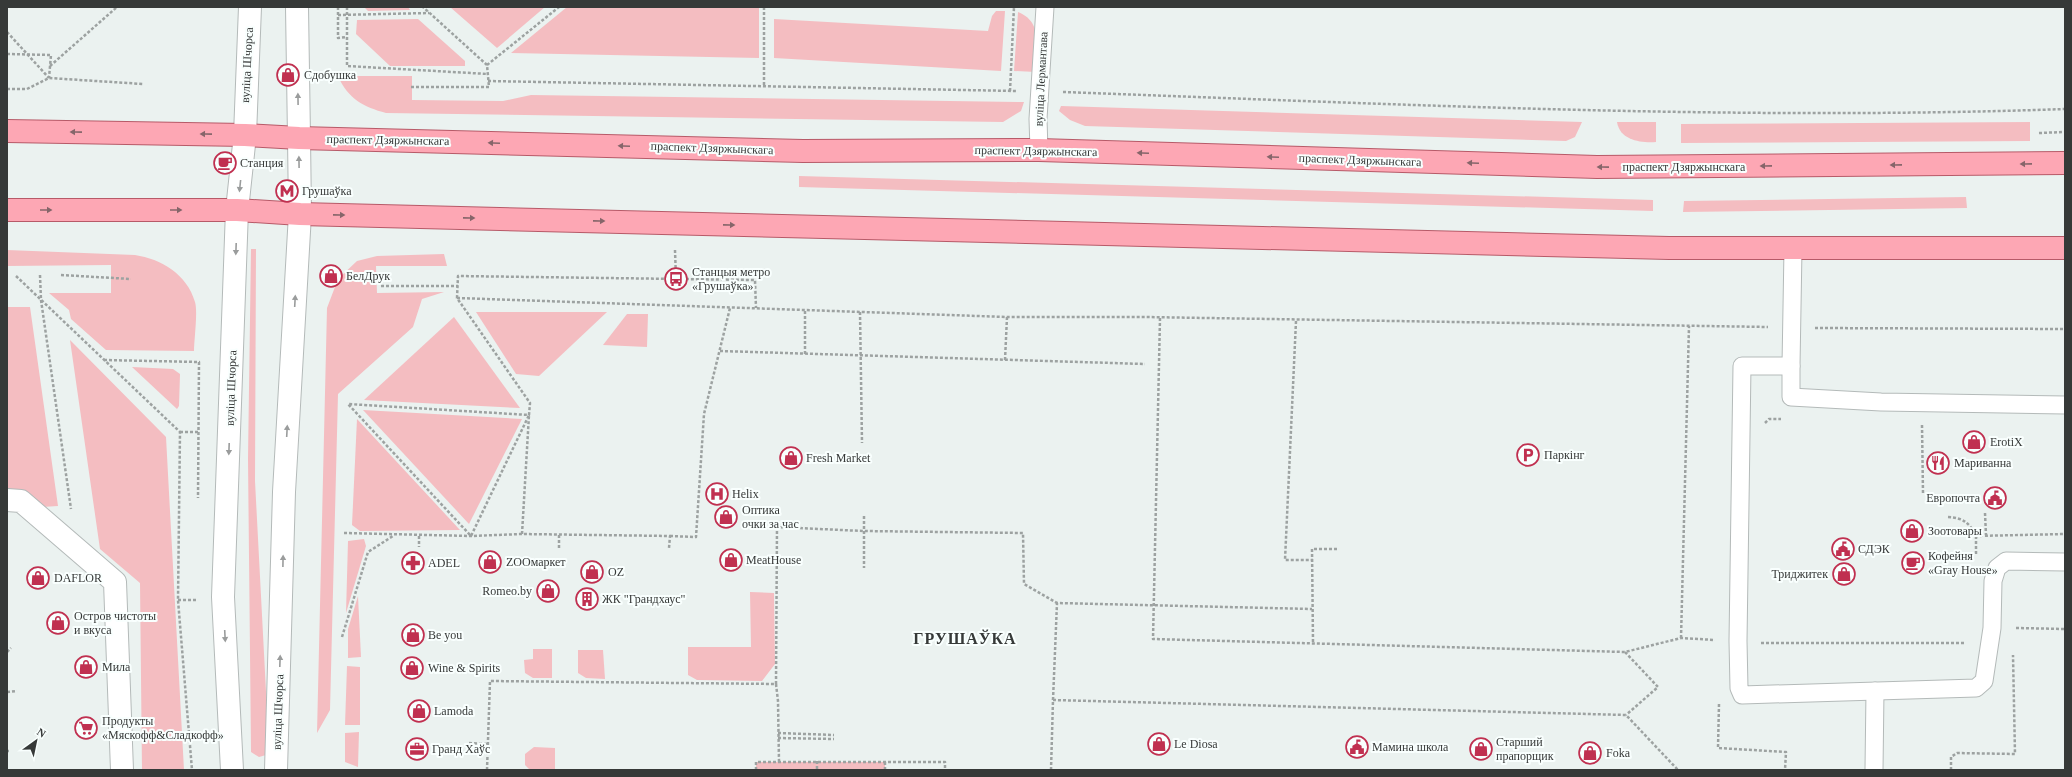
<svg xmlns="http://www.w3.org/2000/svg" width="2072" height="777" font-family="Georgia,serif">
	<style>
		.green { fill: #f4bdc1 }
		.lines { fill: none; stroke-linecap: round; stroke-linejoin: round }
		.service-casing { stroke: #b4bab9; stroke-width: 19 }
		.minor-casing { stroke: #b4bab9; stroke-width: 24 }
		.tertiary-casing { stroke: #b4bab9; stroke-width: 24 }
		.secondary-casing { stroke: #b4bab9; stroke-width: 24 }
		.primary-casing { stroke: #b75a68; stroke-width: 24 }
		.path { stroke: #9da2a1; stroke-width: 2.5; stroke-dasharray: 3 2; stroke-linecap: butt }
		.service { stroke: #fff; stroke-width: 17 }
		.minor { stroke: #fff; stroke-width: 22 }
		.tertiary { stroke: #fff; stroke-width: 22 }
		.secondary { stroke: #fff; stroke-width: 22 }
		.primary { stroke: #fda7b4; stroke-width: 22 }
		.oneway { fill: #9a9c9c }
		.oneway2 { fill: #86656a }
		.labels { text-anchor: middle; stroke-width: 4; stroke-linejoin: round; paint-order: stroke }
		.street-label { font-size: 12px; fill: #363938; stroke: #f9fffe }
		.poi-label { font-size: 12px; fill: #363938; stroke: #f9fffe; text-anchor: start }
		.district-label { font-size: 16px; font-weight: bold; letter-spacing: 1px; fill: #363938; stroke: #f9fffe }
	</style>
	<rect width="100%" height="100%" fill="#ebf2f0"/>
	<g class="green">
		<polygon points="364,7 408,7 410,10 368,11"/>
		<polygon points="450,7 545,7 497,48"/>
		<polygon points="567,7 759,7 759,58 511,53"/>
		<polygon points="996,11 1005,11 1001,71 774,58 774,19 988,31 992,16"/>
		<path d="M1018 12C1044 22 1036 50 1036 72L1014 71Z"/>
		<polygon points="418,19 465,61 465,66 390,66 356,34 357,20"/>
		<path d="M338 76H412V100L503 101 531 95 1024 102 1021 111 1003 122 386 113C364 107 348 99 338 76Z"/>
		<polygon points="1061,106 1582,122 1575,137 1566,141 1085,126 1070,120 1059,111"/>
		<path d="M1617 122H1656V142C1642 143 1620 141 1617 122Z"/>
		<polygon points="2030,122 2030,141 1681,143 1681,124"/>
		<polygon points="799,176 1653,200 1653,211 799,187"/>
		<polygon points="1966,197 1967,208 1683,212 1684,201"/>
		<polygon points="251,249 256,249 255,481 269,749 266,755 259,757 251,752 251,749 248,459"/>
		<path d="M7 250 135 255C161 259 187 274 195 302 198 312 194 340 194 351L106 350 71 319 69 310 49 293H111V265L7 266Z"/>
		<polygon points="444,254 447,266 376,266 377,293 444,292 422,299 413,327 338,394 330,710 317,733 327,308 338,279 357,261 377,256"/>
		<polygon points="7,307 30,307 58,506 42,507 29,493 7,492"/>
		<polygon points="476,312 607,312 539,376 516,374"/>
		<polygon points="627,314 648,314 647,347 603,345"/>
		<polygon points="454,317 520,408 364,400"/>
		<polygon points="70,340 166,437 184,770 142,770 140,583 100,549"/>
		<polygon points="132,367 173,369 180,374 179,406 177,409"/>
		<polygon points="363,410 522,419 469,524"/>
		<polygon points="357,419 460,530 360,531 352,525"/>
		<polygon points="364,539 366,546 346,613 348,541"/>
		<polygon points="750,592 774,593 775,664 762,681 697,680 688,675 688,647 751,647"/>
		<polygon points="358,596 361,657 348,658 348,629"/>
		<polygon points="533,649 552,649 552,678 533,678 525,673 524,660 533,659"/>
		<polygon points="578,650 603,650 605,679 586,678 578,673"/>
		<polygon points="347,666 360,667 360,725 345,725"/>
		<polygon points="359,732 358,767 345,762 345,733"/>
		<polygon points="534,747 555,748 555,770 530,770 525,765 525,754"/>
		<rect x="756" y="762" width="129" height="8"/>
	</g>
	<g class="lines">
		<g class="service-casing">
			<g id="service">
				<polyline points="1039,150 1038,119 1045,7"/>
				<polyline points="1793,249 1791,366 1742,366 1738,641 1739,688 1742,695 1976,688 1984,681 1992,628 1993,581 1997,568 2006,561 2065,562"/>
				<polyline points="1791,366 1791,397 1881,402 2065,405"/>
				<polyline points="1874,770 1875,691"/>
			</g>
		</g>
		<g class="minor-casing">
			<polyline id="minor" points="7,500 21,501 115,582 122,770"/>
		</g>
		<g class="tertiary-casing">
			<g id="tertiary">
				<polyline points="297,7 299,138"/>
				<polyline points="245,135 250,7"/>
			</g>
		</g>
		<g class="secondary-casing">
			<g id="secondary">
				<polyline points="232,770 223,597 237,210 245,135"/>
				<polyline points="276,770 284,492 300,214 299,138"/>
			</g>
		</g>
		<g class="primary-casing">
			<g id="primary">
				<polyline points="7,131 245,135 299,138 803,151 1039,150 1597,167 2065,163"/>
				<polyline points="7,210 237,210 300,214 1669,248 2065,248"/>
			</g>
		</g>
		<g class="path">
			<polyline points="338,7 338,38 347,37"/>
			<polyline points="347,7 347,66 488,74"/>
			<polyline points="764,7 764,86"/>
			<polyline points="338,15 429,13"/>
			<polyline points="7,32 49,78"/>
			<polyline points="7,54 51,55 49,78"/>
			<polyline points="487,65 559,7"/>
			<polyline points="50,66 117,7"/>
			<polyline points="488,81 1016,91"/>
			<polyline points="411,87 489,87 487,65 423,7"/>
			<polyline points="7,89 27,89 49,78 143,84"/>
			<polyline points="1010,91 1014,7"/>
			<path d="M1063 92C1397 104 1731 121 2065 109"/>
			<polyline points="2039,133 2065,132"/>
			<polyline points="675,250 676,279"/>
			<polyline points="40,275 41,300 71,509"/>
			<polyline points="61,275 131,279"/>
			<polyline points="16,276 180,432 178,600 192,770"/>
			<polyline points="381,286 458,286"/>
			<polyline points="457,298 1007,317 1145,317 1768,327"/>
			<polyline points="860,312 862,443"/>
			<polyline points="1160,318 1153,639 1625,652 1681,638 1715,640"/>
			<polyline points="1296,321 1285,560 1313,560"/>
			<polyline points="1815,328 2065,329"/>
			<polyline points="720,351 1145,364"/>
			<polyline points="805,354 805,310"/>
			<polyline points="104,360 199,362 198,498"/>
			<polyline points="1005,360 1007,317"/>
			<polyline points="1765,423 1769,419 1781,419"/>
			<polyline points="1922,425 1923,493"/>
			<polyline points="180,432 198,432"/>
			<polyline points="1985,513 1986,535"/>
			<polyline points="864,516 864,568"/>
			<path d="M1948 517C1963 518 1969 522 1976 536L2065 534"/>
			<polyline points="344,533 471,536 522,534 670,536 669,548"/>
			<polyline points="522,534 529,415 471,536 348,404 529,415 530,403 457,298 458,276 755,280 756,308"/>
			<polyline points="419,536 419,547"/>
			<polyline points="670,536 696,537 704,414 730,308"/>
			<polyline points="1976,536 1976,556"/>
			<polyline points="559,548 559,535"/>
			<polyline points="178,600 198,600"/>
			<polyline points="2016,628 2065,629"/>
			<polyline points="342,637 368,552 393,536"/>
			<polyline points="1681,638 1689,326"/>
			<polyline points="1313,642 1312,549 1339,549"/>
			<polyline points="1761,643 1966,643"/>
			<polyline points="7,652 11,648"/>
			<polyline points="1625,652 1658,687 1626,715"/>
			<polyline points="776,684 778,701 779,762"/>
			<polyline points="7,692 17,691"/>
			<polyline points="1053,700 1057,603 1312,609"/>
			<polyline points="1719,704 1718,748 1786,752 1785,770"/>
			<polyline points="778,733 834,735"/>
			<polyline points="778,738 834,739"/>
			<polyline points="469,743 488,744"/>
			<polyline points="7,751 9,751"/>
			<polyline points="817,761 817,770"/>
			<polyline points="885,762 885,770"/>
			<polyline points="487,770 490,681 776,684 777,527 863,531 1023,533 1024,584 1057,603"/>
			<polyline points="756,770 756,762 945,762 945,770"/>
			<polyline points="1051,770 1053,700 1626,715 1678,770"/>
			<polyline points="1951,770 1951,757 1957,753 2015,754 2013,655"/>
		</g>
		<use href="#service" class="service"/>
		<use href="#minor" class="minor"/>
		<use href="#tertiary" class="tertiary"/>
		<use href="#secondary" class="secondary"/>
		<use href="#primary" class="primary"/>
	</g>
	<defs><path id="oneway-solid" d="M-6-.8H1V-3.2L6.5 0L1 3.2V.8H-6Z"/></defs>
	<g class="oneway">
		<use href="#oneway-solid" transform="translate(298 99) rotate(-91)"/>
		<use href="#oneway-solid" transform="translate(299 162) rotate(-91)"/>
		<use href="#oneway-solid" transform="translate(240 186) rotate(96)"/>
		<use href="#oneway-solid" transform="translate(236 249) rotate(92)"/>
		<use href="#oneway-solid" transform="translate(295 301) rotate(-87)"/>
		<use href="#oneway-solid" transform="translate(287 431) rotate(-87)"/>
		<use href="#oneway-solid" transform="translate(229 449) rotate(92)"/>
		<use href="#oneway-solid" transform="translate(283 561) rotate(-89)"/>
		<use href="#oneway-solid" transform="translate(225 636) rotate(87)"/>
		<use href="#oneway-solid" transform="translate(280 661) rotate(-88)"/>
	</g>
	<g class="oneway2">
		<use href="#oneway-solid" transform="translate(76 132) rotate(-179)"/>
		<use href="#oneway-solid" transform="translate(206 134) rotate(-179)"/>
		<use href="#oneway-solid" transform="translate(494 143) rotate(-178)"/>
		<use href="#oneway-solid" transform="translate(624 146) rotate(-178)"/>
		<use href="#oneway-solid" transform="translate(1143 153) rotate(-178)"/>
		<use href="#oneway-solid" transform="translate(1273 157) rotate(-178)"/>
		<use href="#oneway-solid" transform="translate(1473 163) rotate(-178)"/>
		<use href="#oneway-solid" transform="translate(2026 164) rotate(179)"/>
		<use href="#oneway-solid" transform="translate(1896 165) rotate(179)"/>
		<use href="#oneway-solid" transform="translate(1766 166) rotate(179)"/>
		<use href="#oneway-solid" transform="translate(1603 167) rotate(-179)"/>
		<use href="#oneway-solid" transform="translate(46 210)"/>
		<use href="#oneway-solid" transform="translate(176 210)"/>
		<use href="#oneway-solid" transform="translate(339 215) rotate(1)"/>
		<use href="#oneway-solid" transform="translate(469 218) rotate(1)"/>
		<use href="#oneway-solid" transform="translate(599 221) rotate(1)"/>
		<use href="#oneway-solid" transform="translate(729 225) rotate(1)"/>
	</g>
	<defs>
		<g id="shop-ring" transform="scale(1.15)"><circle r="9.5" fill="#f9fffe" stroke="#c03050" stroke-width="1.5"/><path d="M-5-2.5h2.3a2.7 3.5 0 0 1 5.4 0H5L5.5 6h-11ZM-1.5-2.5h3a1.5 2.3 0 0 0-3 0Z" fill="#c03050"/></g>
		<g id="cafe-ring" transform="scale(1.15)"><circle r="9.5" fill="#f9fffe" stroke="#c03050" stroke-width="1.5"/><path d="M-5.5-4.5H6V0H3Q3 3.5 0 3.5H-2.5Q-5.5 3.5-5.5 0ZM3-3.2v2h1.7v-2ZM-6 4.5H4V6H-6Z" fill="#c03050"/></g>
		<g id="metro-ring" transform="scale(1.15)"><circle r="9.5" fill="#f9fffe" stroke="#c03050" stroke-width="1.5"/><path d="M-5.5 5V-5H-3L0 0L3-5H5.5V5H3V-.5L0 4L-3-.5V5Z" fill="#c03050"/></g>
		<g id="bus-ring" transform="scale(1.15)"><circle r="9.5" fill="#f9fffe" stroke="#c03050" stroke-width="1.5"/><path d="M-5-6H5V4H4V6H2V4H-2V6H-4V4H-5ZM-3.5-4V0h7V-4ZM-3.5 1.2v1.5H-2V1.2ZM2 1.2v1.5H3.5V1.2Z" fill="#c03050"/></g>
		<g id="parking-ring" transform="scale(1.15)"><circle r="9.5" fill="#f9fffe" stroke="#c03050" stroke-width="1.5"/><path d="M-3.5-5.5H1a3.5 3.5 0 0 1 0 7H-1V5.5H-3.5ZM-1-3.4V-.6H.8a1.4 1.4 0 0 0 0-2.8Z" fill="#c03050"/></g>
		<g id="restaurant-ring" transform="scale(1.15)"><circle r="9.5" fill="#f9fffe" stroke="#c03050" stroke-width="1.5"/><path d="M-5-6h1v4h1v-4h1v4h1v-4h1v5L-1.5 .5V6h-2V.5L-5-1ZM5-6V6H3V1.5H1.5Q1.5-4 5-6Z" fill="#c03050"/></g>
		<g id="hospital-ring" transform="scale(1.15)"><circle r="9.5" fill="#f9fffe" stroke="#c03050" stroke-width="1.5"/><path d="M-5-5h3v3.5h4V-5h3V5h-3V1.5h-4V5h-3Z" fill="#c03050"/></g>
		<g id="civic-ring" transform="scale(1.15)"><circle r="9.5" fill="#f9fffe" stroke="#c03050" stroke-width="1.5"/><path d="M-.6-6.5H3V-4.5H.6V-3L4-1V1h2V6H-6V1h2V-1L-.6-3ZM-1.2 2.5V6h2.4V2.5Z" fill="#c03050"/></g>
		<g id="pharmacy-ring" transform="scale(1.15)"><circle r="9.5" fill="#f9fffe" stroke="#c03050" stroke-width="1.5"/><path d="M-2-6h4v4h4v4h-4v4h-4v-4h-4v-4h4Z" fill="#c03050"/></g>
		<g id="building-ring" transform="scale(1.15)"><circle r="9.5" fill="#f9fffe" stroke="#c03050" stroke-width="1.5"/><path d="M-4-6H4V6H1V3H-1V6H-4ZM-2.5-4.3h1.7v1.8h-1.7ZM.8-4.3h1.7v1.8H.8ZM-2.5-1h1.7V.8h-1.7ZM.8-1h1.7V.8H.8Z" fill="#c03050"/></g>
		<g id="supermarket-ring" transform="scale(1.15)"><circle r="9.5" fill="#f9fffe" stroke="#c03050" stroke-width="1.5"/><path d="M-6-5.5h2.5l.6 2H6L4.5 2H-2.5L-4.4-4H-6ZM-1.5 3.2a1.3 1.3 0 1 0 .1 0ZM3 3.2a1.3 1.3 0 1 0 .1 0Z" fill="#c03050"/></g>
		<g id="office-ring" transform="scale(1.15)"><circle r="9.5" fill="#f9fffe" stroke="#c03050" stroke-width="1.5"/><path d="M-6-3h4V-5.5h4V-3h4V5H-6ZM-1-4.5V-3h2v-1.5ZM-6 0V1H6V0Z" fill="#c03050"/></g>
	</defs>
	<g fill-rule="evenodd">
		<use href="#shop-ring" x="288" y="75"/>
		<use href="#cafe-ring" x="225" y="163"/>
		<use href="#metro-ring" x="287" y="191"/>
		<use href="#shop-ring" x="331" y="276"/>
		<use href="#bus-ring" x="676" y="279"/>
		<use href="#shop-ring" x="1974" y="442"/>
		<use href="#parking-ring" x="1528" y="455"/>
		<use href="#shop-ring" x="791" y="458"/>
		<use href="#restaurant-ring" x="1938" y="463"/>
		<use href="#hospital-ring" x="717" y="494"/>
		<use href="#civic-ring" x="1995" y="498"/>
		<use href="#shop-ring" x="726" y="517"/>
		<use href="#shop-ring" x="1912" y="531"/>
		<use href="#civic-ring" x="1843" y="549"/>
		<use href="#shop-ring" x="731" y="560"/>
		<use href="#shop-ring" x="490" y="562"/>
		<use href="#pharmacy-ring" x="413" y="563"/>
		<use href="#cafe-ring" x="1913" y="563"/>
		<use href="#shop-ring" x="592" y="572"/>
		<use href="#shop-ring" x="1844" y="574"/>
		<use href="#shop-ring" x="38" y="578"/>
		<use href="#shop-ring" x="548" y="591"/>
		<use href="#building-ring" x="587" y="599"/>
		<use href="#shop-ring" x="58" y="623"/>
		<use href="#shop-ring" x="413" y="635"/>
		<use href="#shop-ring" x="86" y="667"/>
		<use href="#shop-ring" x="412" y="668"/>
		<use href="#shop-ring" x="419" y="711"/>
		<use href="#supermarket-ring" x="86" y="728"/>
		<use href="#shop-ring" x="1159" y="744"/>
		<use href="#civic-ring" x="1357" y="747"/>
		<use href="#office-ring" x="417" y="749"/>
		<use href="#shop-ring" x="1481" y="749"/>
		<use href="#shop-ring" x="1590" y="753"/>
	</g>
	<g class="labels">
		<g class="street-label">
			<text transform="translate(247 65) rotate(-87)" y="4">вуліца Шчорса</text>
			<text transform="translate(1041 79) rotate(-87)" y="4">вуліца Лермантава</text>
			<text transform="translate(388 140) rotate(1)" y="4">праспект Дзяржынскага</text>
			<text transform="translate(712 148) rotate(2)" y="4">праспект Дзяржынскага</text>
			<text transform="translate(1036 151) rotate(1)" y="4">праспект Дзяржынскага</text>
			<text transform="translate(1360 160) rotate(2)" y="4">праспект Дзяржынскага</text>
			<text x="1684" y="171">праспект Дзяржынскага</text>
			<text transform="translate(231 388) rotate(-88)" y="4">вуліца Шчорса</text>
			<text transform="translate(278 712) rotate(-88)" y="4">вуліца Шчорса</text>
		</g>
		<g class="poi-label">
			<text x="304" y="79">Сдобушка</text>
			<text x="240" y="167">Станция</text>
			<text x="302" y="195">Грушаўка</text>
			<text x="692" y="276">Станцыя метро<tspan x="692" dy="14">«Грушаўка»</tspan></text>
			<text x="346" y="280">БелДрук</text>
			<text x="1990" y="446">ErotiX</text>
			<text x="1544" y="459">Паркінг</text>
			<text x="806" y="462">Fresh Market</text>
			<text x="1954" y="467">Мариванна</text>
			<text x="732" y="498">Helix</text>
			<text x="1980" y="502" text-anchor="end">Европочта</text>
			<text x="742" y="514">Оптика<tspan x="742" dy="14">очки за час</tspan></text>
			<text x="1928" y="535">Зоотовары</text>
			<text x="1858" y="553">СДЭК</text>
			<text x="1928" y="560">Кофейня<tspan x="1928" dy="14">«Gray House»</tspan></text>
			<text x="746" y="564">MeatHouse</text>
			<text x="506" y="566">ZOOмаркет</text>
			<text x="428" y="567">ADEL</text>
			<text x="608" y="576">OZ</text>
			<text x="1828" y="578" text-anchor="end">Триджитек</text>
			<text x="54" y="582">DAFLOR</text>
			<text x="532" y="595" text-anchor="end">Romeo.by</text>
			<text x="602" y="603">ЖК "Грандхаус"</text>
			<text x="74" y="620">Остров чистоты<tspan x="74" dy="14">и вкуса</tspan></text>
			<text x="428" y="639">Be you</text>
			<text x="102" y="671">Мила</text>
			<text x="428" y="672">Wine &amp; Spirits</text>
			<text x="434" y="715">Lamoda</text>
			<text x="102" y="725">Продукты<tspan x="102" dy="14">«Мяскофф&amp;Сладкофф»</tspan></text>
			<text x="1496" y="746">Старший<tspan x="1496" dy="14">прапорщик</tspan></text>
			<text x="1174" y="748">Le Diosa</text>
			<text x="1372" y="751">Мамина школа</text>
			<text x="432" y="753">Гранд Хаўс</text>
			<text x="1606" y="757">Foka</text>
		</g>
		<g class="district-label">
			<text x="965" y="644">ГРУШАЎКА</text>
		</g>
	</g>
	<rect width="2072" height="777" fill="none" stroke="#363938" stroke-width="16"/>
	<g transform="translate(36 741) rotate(33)" stroke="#f9fffe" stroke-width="3" paint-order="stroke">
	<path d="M0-3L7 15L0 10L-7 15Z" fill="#363938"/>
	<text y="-6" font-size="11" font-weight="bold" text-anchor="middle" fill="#363938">N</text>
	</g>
</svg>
